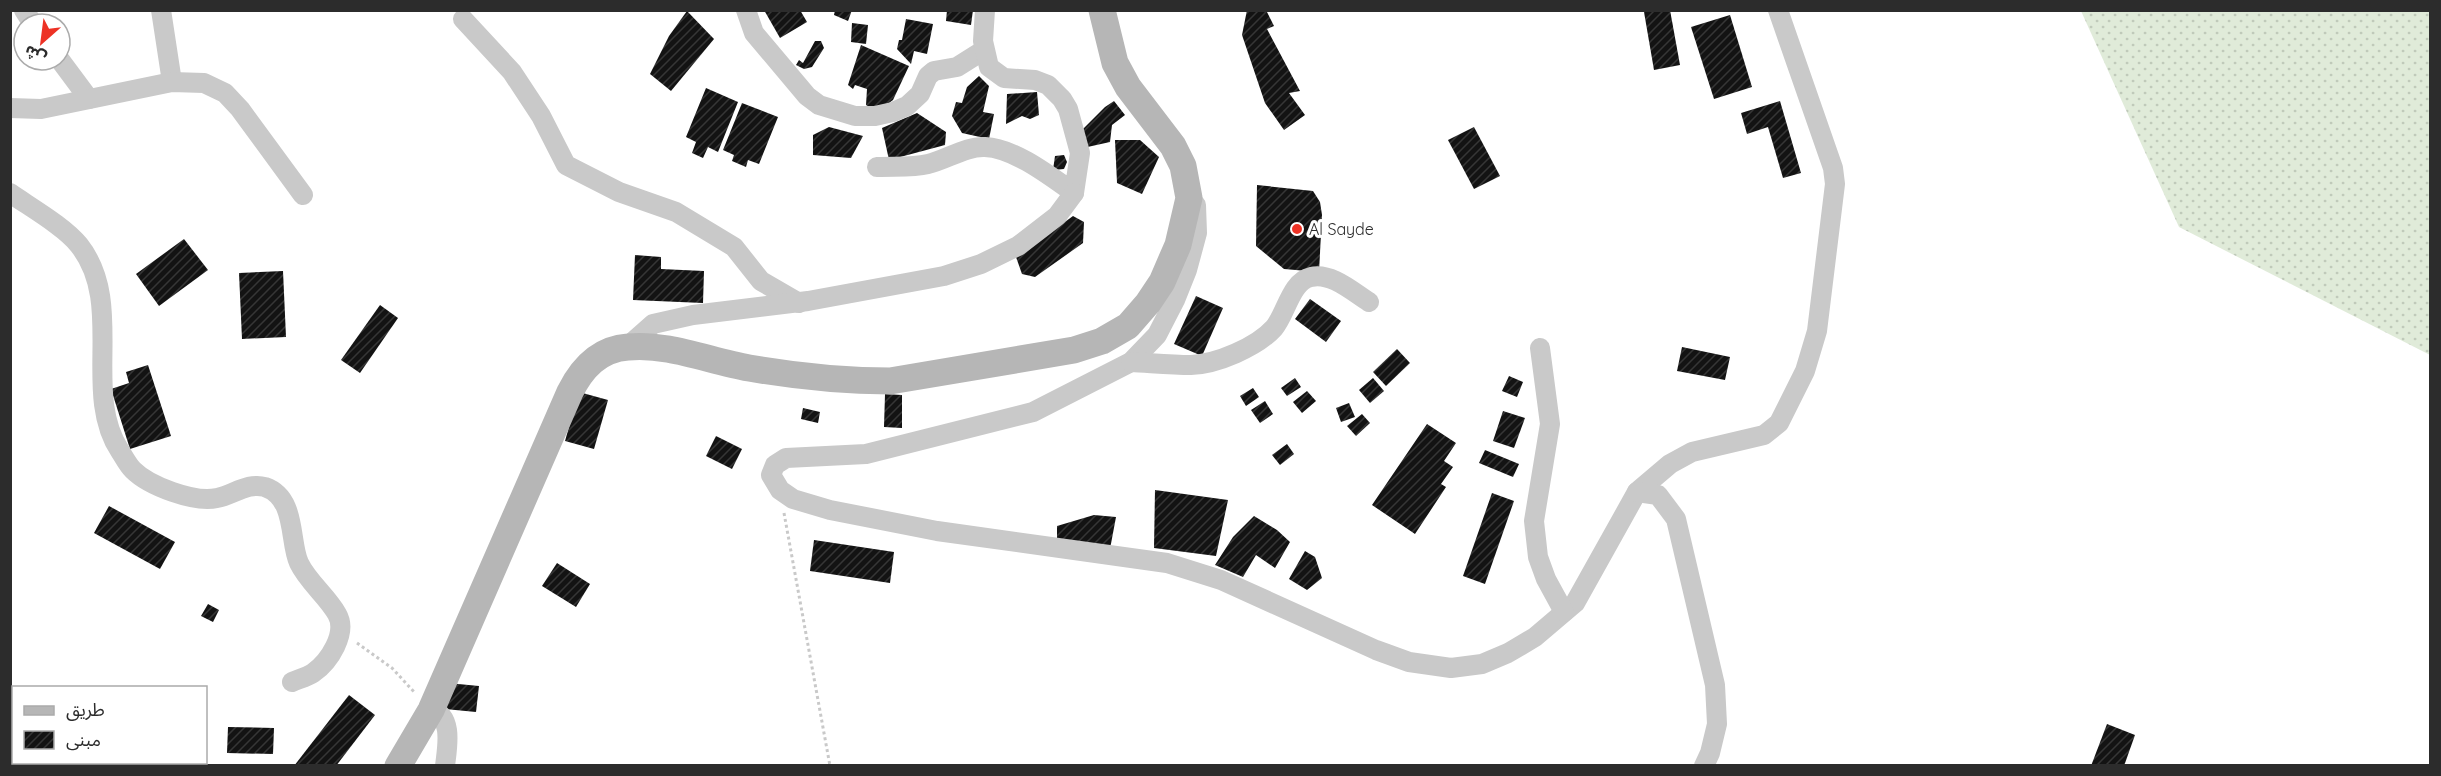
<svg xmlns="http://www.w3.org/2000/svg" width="2441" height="776" font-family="Quicksand,'Noto Sans Arabic',sans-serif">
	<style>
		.grass { fill: url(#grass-dots) }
		.building { fill: url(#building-hatch) }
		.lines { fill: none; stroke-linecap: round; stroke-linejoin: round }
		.path { stroke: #c9c9c9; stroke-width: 3; stroke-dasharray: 3 3; stroke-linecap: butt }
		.minor { stroke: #c9c9c9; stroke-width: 20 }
		.secondary { stroke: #b6b6b6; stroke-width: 27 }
		.poi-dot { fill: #ed3225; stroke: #fff; stroke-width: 2 }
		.labels { text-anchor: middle; stroke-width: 6; stroke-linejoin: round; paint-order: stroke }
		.poi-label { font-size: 16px; fill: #2c2c2c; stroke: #fff; text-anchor: start }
	</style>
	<defs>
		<pattern id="grass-dots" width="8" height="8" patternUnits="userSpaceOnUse" patternTransform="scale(1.5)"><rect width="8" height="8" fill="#e0ebd9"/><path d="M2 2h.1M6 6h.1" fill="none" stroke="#c0caba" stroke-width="1.8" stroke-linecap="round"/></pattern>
		<pattern id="building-hatch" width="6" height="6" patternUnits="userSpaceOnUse" patternTransform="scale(1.5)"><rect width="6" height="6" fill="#131313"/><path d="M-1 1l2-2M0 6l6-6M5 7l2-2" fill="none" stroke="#363636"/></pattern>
	</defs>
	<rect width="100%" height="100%" fill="#fff"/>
	<polygon class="grass" points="2081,11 2430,11 2430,355 2179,227"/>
	<g class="building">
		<polygon points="764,10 800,10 807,22 780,38"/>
		<polygon points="835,10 852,10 848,21 834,15"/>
		<polygon points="947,10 973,10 971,25 946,21"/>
		<polygon points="1247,10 1266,10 1274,26 1267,29 1300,91 1289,93 1305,115 1284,130 1265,103 1242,35"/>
		<polygon points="1653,10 1670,10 1680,65 1654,70 1644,12"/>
		<polygon points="687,11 714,39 671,91 650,74 669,36"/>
		<polygon points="1730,15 1752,87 1714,99 1691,27"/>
		<polygon points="906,19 933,24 927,54 914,51 911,64 897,49 899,40 902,40"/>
		<polygon points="852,23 868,25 866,44 851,42"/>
		<polygon points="815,41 821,41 824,48 812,67 804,69 796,65 799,60 803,63"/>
		<polygon points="861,45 909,66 893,100 877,112 866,105 867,89 855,85 853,89 848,85"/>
		<polygon points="979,76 989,86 983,112 994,114 989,139 962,133 952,116 956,102 962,103 967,87"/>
		<polygon points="706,88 738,102 718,152 708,147 703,158 692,153 696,142 686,137"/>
		<polygon points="1037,92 1039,115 1030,119 1022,116 1006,124 1007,94"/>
		<polygon points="1114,101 1125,115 1112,125 1110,142 1083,148 1078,134 1105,107"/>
		<polygon points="1780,101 1801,173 1783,178 1768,127 1747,134 1741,113"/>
		<polygon points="742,103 778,117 759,164 748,160 746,167 732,161 734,155 723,150"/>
		<polygon points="917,113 946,132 945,145 889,160 882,128"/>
		<polygon points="829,127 863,136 851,158 813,155 813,135"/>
		<polygon points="1474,127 1500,176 1474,189 1448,140"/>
		<polygon points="1115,140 1140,140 1159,157 1142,194 1117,183"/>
		<polygon points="1064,155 1067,162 1064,169 1053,170 1055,156"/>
		<polygon points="1257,185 1313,191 1320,202 1322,215 1319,272 1284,269 1256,246"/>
		<polygon points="1073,216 1084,222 1083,243 1035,277 1022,274 1016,257"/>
		<polygon points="184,239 208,270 159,306 136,274"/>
		<polygon points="635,255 661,257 661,269 704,271 703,303 633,300"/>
		<polygon points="283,271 286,337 242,339 239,273"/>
		<polygon points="1196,296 1223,308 1202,356 1174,344"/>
		<polygon points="1310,299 1341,321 1326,342 1295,319"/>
		<polygon points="380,305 398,318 360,373 341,360"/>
		<polygon points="1682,347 1730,357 1725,380 1677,371"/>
		<polygon points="1397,349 1410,363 1386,386 1373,372"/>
		<polygon points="148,365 171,436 130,449 111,389 129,383 126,372"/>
		<polygon points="1509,376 1523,382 1517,397 1502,391"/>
		<polygon points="1295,378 1301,387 1287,396 1281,388"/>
		<polygon points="1373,378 1384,391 1370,403 1359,390"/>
		<polygon points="1253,388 1259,397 1246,406 1240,396"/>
		<polygon points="1307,391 1316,401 1302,413 1293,402"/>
		<polygon points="579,392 608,400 594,449 565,441"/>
		<polygon points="885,394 902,395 902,428 884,427"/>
		<polygon points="1265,401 1273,414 1260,423 1251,410"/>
		<polygon points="1349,403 1355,417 1341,422 1336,408"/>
		<polygon points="803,408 820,412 818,423 801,419"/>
		<polygon points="1503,411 1525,418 1514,448 1493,441"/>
		<polygon points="1362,414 1370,423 1356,436 1347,426"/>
		<polygon points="1427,424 1456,443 1444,461 1453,467 1441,484 1446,487 1415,534 1372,505"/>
		<polygon points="716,436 742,449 732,469 706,456"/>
		<polygon points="1287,444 1294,454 1280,465 1272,455"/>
		<polygon points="1485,450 1519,464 1513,477 1479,463"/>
		<polygon points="1155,490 1228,500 1216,556 1154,548"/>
		<polygon points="1492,493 1514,501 1485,584 1463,576"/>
		<polygon points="109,506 175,542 160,569 94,533"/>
		<polygon points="1094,515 1116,517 1110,549 1057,539 1057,526"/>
		<polygon points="1254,516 1277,530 1290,542 1275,568 1256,555 1243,577 1215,565 1233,537"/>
		<polygon points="814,540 894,552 890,583 810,571"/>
		<polygon points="1305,551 1315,557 1322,578 1307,590 1289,579"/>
		<polygon points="557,563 590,584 576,607 542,586"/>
		<polygon points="208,604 219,610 213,622 201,616"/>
		<polygon points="448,683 479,686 476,712 445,709"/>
		<polygon points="14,691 14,729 10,730 10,693"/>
		<polygon points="349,695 375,715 336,766 294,766"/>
		<polygon points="2107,724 2135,735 2124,766 2091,766"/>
		<polygon points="228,727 274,728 273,754 227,753"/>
		<polygon points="110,762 139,764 138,766 109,766"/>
	</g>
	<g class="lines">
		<g class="path">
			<polyline points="784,513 830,766"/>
			<polyline points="357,643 392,668 415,693"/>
		</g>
		<g class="minor">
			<polyline points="24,10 33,24"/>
			<polyline points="161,10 172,82"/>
			<polyline points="746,10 754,33 807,96 819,105 855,116 875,116 893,112 907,106 920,94 928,76 934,71 957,67 984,50"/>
			<polyline points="463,19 512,72 541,116 566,165 619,192 676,212 734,247 761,281 799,303"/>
			<polyline points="60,60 89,99"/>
			<polyline points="10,108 41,109 172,82 204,83 225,93 240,109 303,195"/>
			<path d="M877 167C894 166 912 168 928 164 946 160 966 146 985 147 1014 148 1050 176 1074 193L1080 153 1068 109 1062 99 1048 85 1035 80 1004 78 989 67 983 41 985 10"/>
			<path d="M10 193C30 207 65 227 79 245 126 304 81 392 120 451 124 457 128 465 133 470 149 486 194 503 217 498 233 495 248 482 265 487 297 498 289 542 299 563 308 582 327 596 337 614 348 633 329 662 313 673 307 677 299 679 292 682"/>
			<polyline points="1192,201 1196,205 1197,233 1187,270 1175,300 1157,335 1131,362 1033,412 866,454 786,458 775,465 771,475 780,490 793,499 830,510 937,531 1167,563 1221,580 1376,650 1409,662 1451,668 1482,664 1508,653 1535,637 1575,603 1637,492 1670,464 1692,452 1764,435 1779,423 1805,371 1817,331 1835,184 1833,168 1778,10"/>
			<polyline points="627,347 653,324 693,315 808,301 944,276 981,264 1018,246 1057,216 1074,193"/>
			<polyline points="1540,348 1550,424 1534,521 1538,557 1546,579 1564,612"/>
			<path d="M1131 362C1151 363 1171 365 1191 365 1217 364 1257 347 1274 328 1286 314 1291 281 1311 277 1331 272 1353 292 1369 302"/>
			<polyline points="1637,492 1658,495 1676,519 1715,685 1717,724 1710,753 1704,766"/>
			<path d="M431 710C454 716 447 748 445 766"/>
		</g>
		<g class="secondary">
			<polyline points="21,762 25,766"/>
			<path d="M398 766 431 710 570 392C582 368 599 349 628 347 668 343 709 361 749 368 795 376 843 381 890 381L1074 350 1102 341 1128 326 1148 303 1162 282 1178 245 1189 198 1183 166 1173 146 1128 87 1115 63 1102 10"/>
		</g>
	</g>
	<circle class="poi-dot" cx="1297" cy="229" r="6"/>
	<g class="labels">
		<g class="poi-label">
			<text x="1309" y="235">Al Sayde</text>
		</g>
	</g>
	<rect width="2441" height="776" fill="none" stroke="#2c2c2c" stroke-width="24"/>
	<rect x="12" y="686" width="195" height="78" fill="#ffffff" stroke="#ababab" stroke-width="1.5"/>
	<rect x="24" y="706" width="30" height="9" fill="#b6b6b6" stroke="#ababab" stroke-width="1.5"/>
	<text x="66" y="716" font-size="18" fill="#2c2c2c">طريق</text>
	<rect x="24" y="731" width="30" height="18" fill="url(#building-hatch)" stroke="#ababab" stroke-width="1.5"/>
	<text x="66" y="746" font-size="18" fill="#2c2c2c">مبنى</text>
	<g transform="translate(42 42) rotate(208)"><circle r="28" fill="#ffffff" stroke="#ababab" stroke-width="1.5"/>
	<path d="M0-4.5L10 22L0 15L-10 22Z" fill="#ed3225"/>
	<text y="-9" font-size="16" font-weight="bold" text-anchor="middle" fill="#2c2c2c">ش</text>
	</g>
</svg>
